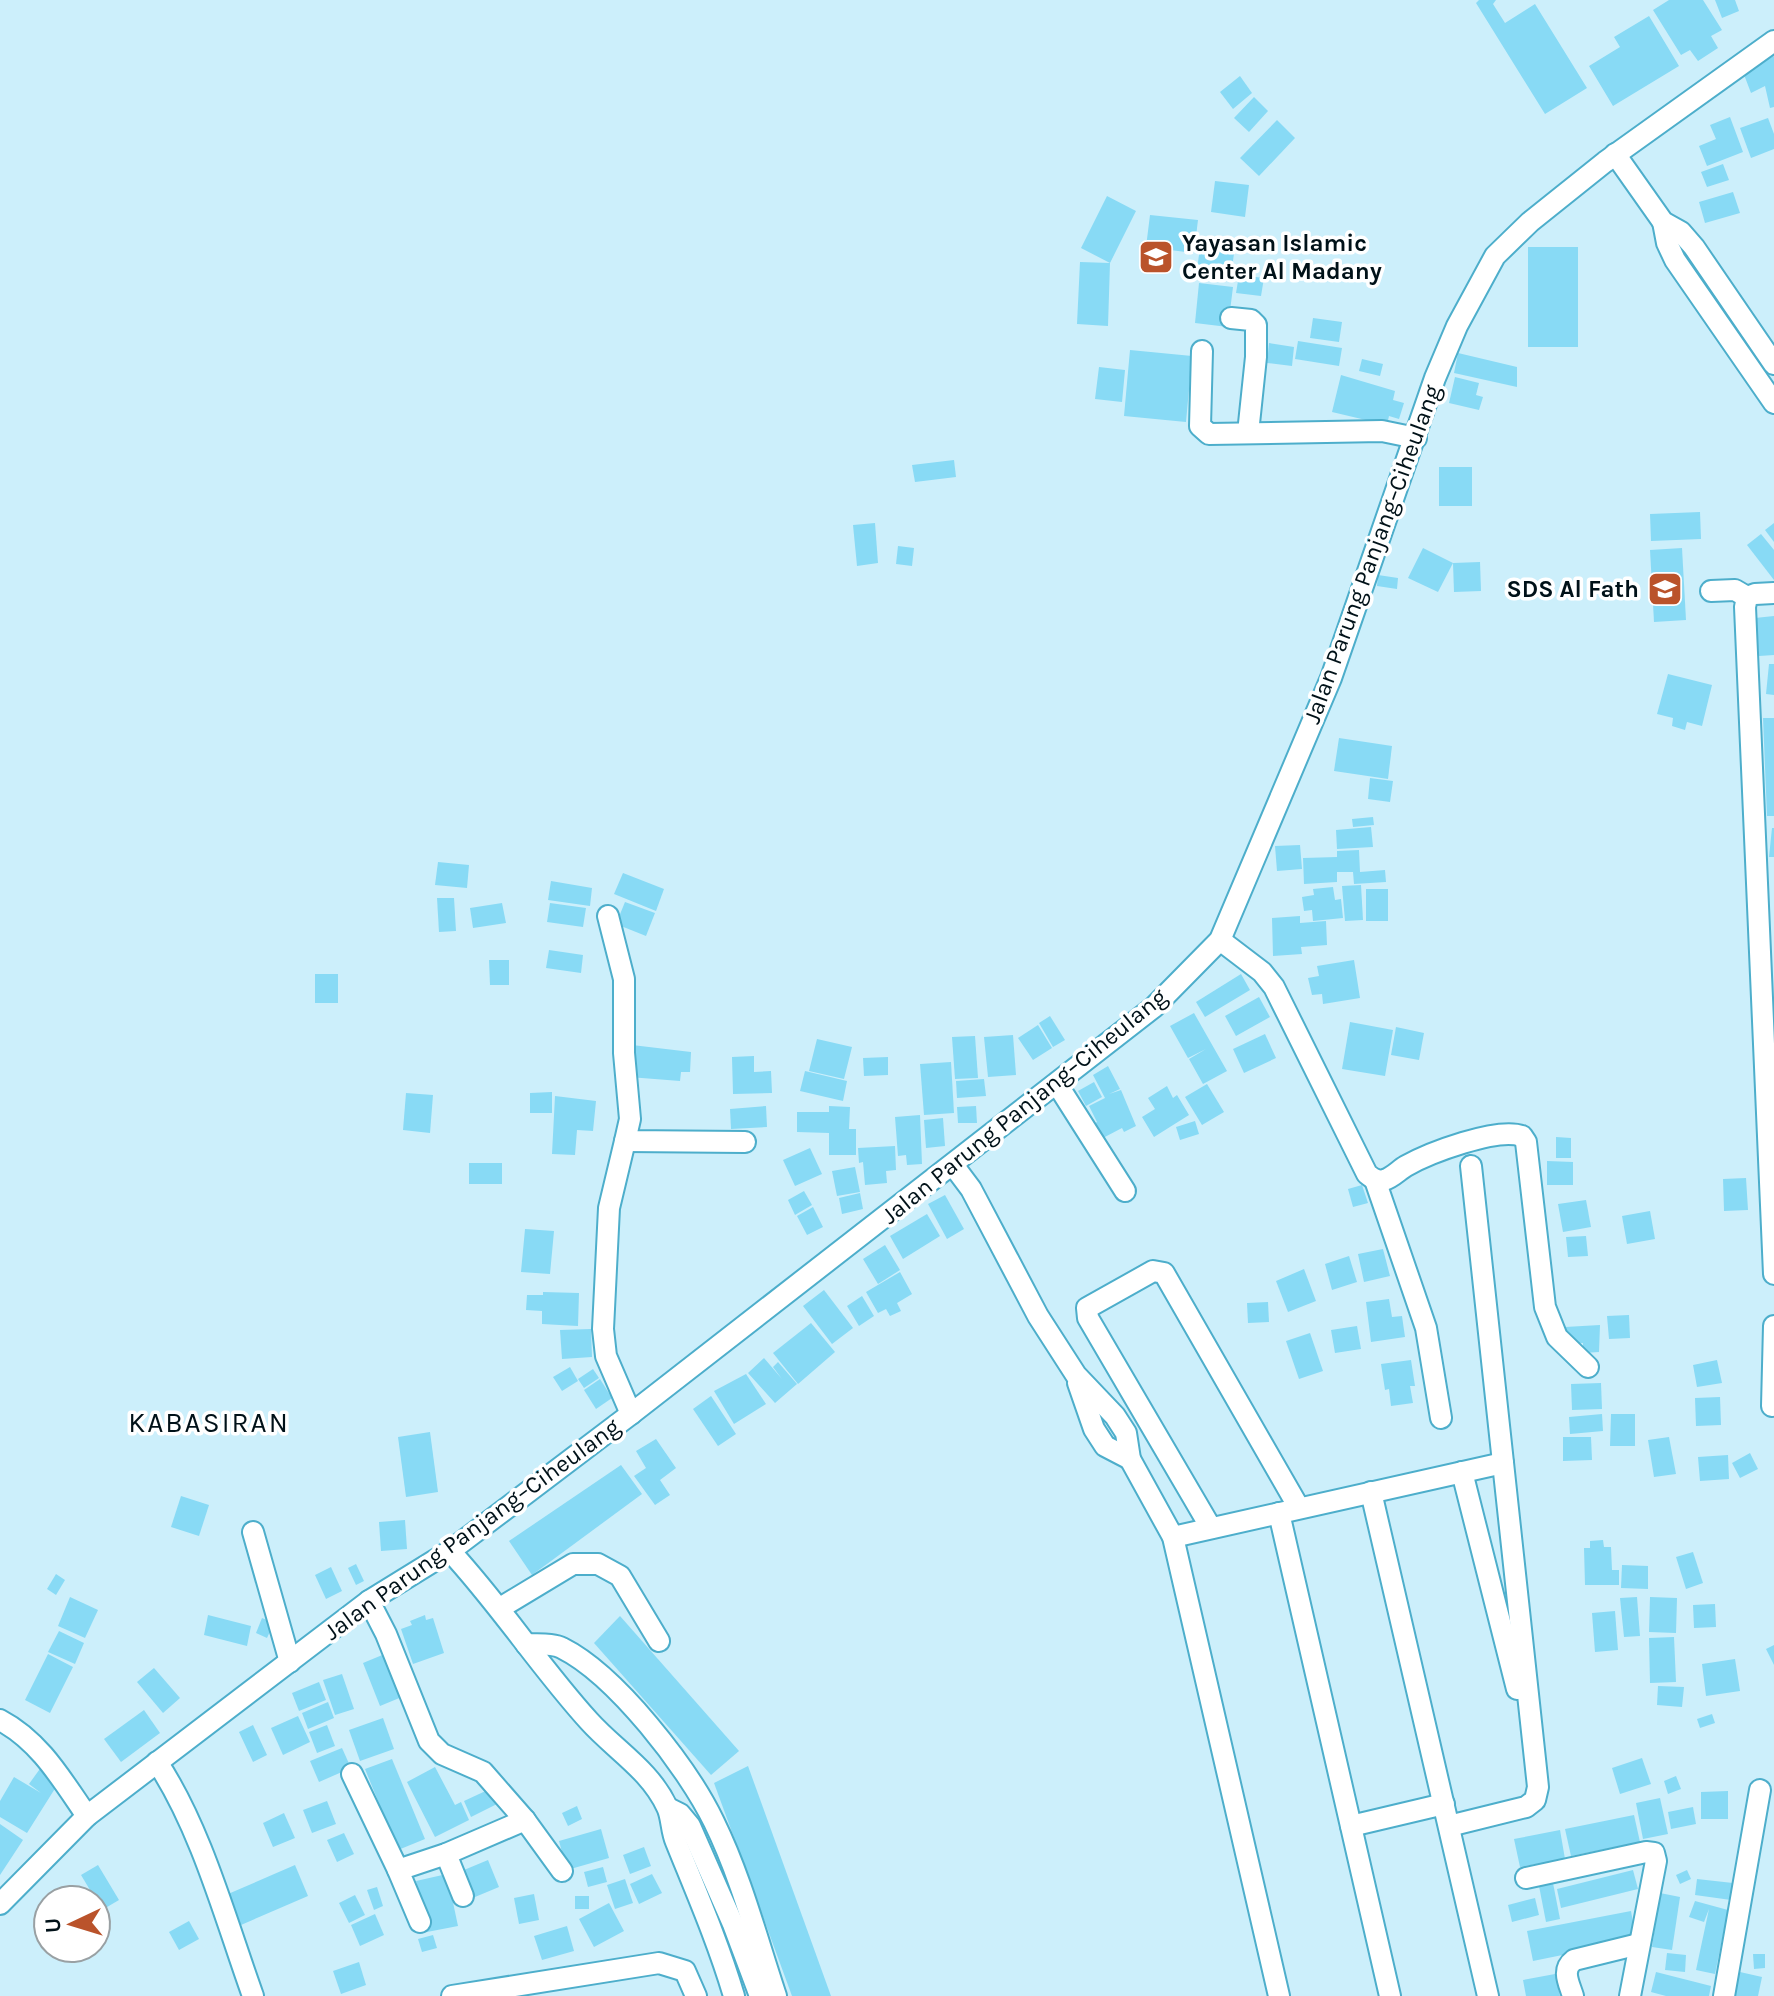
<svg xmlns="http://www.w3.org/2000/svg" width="1774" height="1996" font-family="Karla,sans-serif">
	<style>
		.building { fill: #88daf5 }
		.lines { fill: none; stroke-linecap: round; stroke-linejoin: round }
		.minor-casing { stroke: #4daecb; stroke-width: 24 }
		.minor { stroke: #fff; stroke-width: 20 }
		.labels { text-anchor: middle; stroke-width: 7; stroke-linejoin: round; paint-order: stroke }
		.poi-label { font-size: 24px; font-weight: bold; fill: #001118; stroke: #fff; text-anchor: start }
		.street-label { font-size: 24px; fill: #001118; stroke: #fff }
		.quarter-label { font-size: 28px; letter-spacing: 2px; fill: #001118; stroke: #fff }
	</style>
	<rect width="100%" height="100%" fill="#cceffb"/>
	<g class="building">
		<polygon points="1479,0 1496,0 1493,4 1505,23 1535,4 1587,88 1545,114 1476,3"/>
		<polygon points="1669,0 1703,0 1722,30 1711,36 1718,48 1698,61 1690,50 1681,55 1653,10"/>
		<polygon points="1715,0 1735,0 1739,11 1722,18"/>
		<polygon points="1649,16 1679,66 1613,106 1589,66 1620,47 1614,37"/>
		<polygon points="1774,56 1774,107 1770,108 1765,86 1751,93 1743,72"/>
		<polygon points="1240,76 1252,93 1233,109 1220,92"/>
		<polygon points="1254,97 1268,111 1249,132 1234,118"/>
		<polygon points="1730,117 1743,152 1707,166 1699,146 1716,139 1710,125"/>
		<polygon points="1768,118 1774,134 1774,149 1751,158 1740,128"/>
		<polygon points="1277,120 1295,138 1259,176 1240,158"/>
		<polygon points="1723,164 1729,180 1707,187 1701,172"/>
		<polygon points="1215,181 1249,185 1245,217 1211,212"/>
		<polygon points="1733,192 1740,213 1705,223 1699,202"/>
		<polygon points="1107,196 1136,211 1110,263 1108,326 1077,324 1080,262 1110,263 1081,248"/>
		<polygon points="1150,215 1198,220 1194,253 1146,247"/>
		<polygon points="1201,241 1235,247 1230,281 1196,276"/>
		<rect x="1528" y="247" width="50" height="100"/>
		<polygon points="1239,275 1264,278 1261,296 1236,293"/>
		<polygon points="1199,283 1233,287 1228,327 1195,323"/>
		<polygon points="1313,318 1342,322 1339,342 1310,338"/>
		<polygon points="1298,341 1342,348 1339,366 1295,359"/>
		<polygon points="1269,343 1294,347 1292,366 1267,363"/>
		<polygon points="1130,350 1192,356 1186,422 1124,416"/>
		<polygon points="1458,353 1517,367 1517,387 1454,373"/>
		<polygon points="1362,359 1383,364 1380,376 1359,371"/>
		<polygon points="1099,367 1125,370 1122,402 1095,399"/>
		<polygon points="1341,375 1395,391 1393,400 1404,403 1399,419 1389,416 1387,425 1332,412"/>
		<polygon points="1455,377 1479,383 1476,395 1483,397 1479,410 1449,403"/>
		<polygon points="954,460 956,477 915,482 912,465"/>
		<rect x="1439" y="467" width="33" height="39"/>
		<polygon points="1700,512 1701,539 1651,541 1650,514"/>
		<polygon points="875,523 878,563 857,566 853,525"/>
		<polygon points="1774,523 1774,542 1765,530"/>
		<polygon points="1761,534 1774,550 1774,580 1747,545"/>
		<polygon points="898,546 914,548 912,566 896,564"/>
		<polygon points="1423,548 1453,563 1438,592 1408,578"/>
		<polygon points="1682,548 1686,620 1654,622 1650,550"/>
		<polygon points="1480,562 1481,591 1454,592 1453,563"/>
		<polygon points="1378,575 1398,578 1397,589 1377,586"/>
		<polygon points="1774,616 1774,655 1759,656 1755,618"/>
		<polygon points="1769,664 1774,664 1774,695 1766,694"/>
		<polygon points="1668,674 1712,685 1702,726 1687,722 1685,730 1672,726 1673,718 1657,714"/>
		<polygon points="1763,718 1774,718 1774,816 1767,816"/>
		<polygon points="1339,738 1392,746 1388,779 1334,771"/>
		<polygon points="1370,778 1393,781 1390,802 1368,799"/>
		<polygon points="1373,817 1374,825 1353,827 1352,819"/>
		<polygon points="1371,827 1373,847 1337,849 1336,830"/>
		<polygon points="1772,828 1774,828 1774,857 1769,857"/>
		<polygon points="1300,845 1302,869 1277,871 1275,846"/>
		<polygon points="1359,850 1360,872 1385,870 1386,882 1354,884 1353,872 1337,872 1337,882 1304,884 1303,858 1337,857 1337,851"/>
		<polygon points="438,862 469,865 467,888 435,885"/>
		<polygon points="623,873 664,889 656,911 614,894"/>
		<polygon points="551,881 592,888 590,906 548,900"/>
		<polygon points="1361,885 1363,920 1345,921 1342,886"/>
		<polygon points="1333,887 1335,900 1341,899 1343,918 1313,921 1312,910 1304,911 1302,897 1314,895 1313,889"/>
		<rect x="1366" y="889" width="22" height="32"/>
		<polygon points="437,898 454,898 456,931 439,932"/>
		<polygon points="625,902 655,913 646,936 616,924"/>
		<polygon points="502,903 506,923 473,928 470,908"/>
		<polygon points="550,903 586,908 583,927 547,922"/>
		<polygon points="1300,916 1300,923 1326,921 1327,945 1301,947 1302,954 1273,956 1272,918"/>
		<polygon points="549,950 583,955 581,973 546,968"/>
		<polygon points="489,960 509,960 509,985 490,985"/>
		<polygon points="1354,960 1360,998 1323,1004 1322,994 1312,995 1308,978 1319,976 1317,966"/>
		<rect x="315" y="974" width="23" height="29"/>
		<polygon points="1241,974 1250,990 1205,1017 1196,1002"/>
		<polygon points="1259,997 1270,1017 1236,1036 1225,1016"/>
		<polygon points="1194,1013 1227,1071 1203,1084 1189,1059 1206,1049 1188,1058 1170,1026"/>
		<polygon points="1050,1016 1065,1040 1053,1047 1039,1023"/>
		<polygon points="1350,1022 1393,1030 1385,1076 1342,1069"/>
		<polygon points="1038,1025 1052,1048 1033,1060 1018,1038"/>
		<polygon points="1396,1027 1424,1033 1419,1060 1391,1055"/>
		<polygon points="1265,1034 1276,1058 1244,1073 1233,1049"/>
		<polygon points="1013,1035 1016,1075 988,1077 984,1037"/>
		<polygon points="975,1036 978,1078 955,1079 952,1037"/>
		<polygon points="817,1039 852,1047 844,1079 809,1071"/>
		<polygon points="632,1045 691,1052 690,1072 681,1072 680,1081 629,1077"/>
		<polygon points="754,1056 754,1072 771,1071 772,1093 733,1094 732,1057"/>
		<polygon points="888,1057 888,1075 864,1076 863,1058"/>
		<polygon points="951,1062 954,1113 924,1115 920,1064"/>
		<polygon points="1108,1066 1120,1089 1109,1094 1121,1090 1136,1126 1124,1132 1122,1128 1101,1139 1094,1124 1097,1122 1089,1106 1105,1098 1093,1075"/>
		<polygon points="805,1071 847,1081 843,1101 800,1091"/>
		<polygon points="984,1079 986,1096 957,1098 956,1081"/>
		<polygon points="1094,1082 1102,1097 1086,1106 1078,1091"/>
		<polygon points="1207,1084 1224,1112 1202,1125 1185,1097"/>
		<polygon points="1167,1086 1173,1098 1177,1095 1189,1115 1154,1137 1142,1117 1155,1109 1148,1098"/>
		<polygon points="552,1092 552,1113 530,1113 530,1093"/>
		<polygon points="406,1093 433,1095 430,1133 403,1130"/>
		<polygon points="555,1096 596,1101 593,1131 577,1130 575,1155 552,1154"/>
		<polygon points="766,1106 767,1127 731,1129 730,1109"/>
		<polygon points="829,1106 850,1107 849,1129 856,1129 856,1155 829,1155 829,1133 797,1132 797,1112 829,1112"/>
		<polygon points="976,1106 977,1123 958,1123 957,1107"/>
		<polygon points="920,1115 922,1164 907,1165 906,1155 898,1156 895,1117"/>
		<polygon points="943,1118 945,1146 926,1148 924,1120"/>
		<polygon points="1195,1121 1199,1134 1180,1140 1176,1127"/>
		<polygon points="1556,1137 1571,1138 1571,1158 1556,1158"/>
		<polygon points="895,1146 896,1170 886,1171 887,1183 865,1185 863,1162 859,1163 858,1148"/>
		<polygon points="810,1148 822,1174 795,1186 783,1160"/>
		<polygon points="1547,1161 1573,1162 1573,1185 1547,1185"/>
		<rect x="469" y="1163" width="33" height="21"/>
		<polygon points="855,1167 860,1192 837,1196 832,1171"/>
		<polygon points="1746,1178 1748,1210 1724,1211 1723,1179"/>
		<polygon points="1362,1185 1368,1203 1353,1207 1348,1189"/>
		<polygon points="804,1191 812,1205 795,1215 788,1200"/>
		<polygon points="860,1193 863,1209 842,1214 839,1198"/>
		<polygon points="945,1195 964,1229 947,1239 928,1204"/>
		<polygon points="1586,1200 1591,1227 1563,1232 1558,1204"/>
		<polygon points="813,1207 823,1227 807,1235 797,1216"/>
		<polygon points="1650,1211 1655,1239 1627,1244 1622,1216"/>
		<polygon points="927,1214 940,1236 903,1259 890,1236"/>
		<polygon points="525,1229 554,1231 550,1274 521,1272"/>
		<polygon points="1586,1236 1588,1256 1568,1257 1566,1237"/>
		<polygon points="885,1245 900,1270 878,1284 863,1259"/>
		<polygon points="1383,1249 1390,1276 1364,1282 1358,1254"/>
		<polygon points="1349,1256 1357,1282 1332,1290 1325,1264"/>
		<polygon points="1304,1269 1316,1301 1288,1312 1276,1281"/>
		<polygon points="900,1272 912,1294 897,1303 901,1311 890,1316 886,1309 878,1313 866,1292"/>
		<polygon points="824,1290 853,1328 832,1344 803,1306"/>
		<polygon points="543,1292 579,1293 578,1326 542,1324 542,1311 526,1310 527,1295 543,1295"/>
		<polygon points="862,1296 874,1316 859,1326 847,1306"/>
		<polygon points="1389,1299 1392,1317 1402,1316 1405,1337 1371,1342 1366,1302"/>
		<polygon points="1268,1302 1269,1322 1248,1323 1247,1303"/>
		<polygon points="1629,1315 1630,1338 1609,1339 1607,1316"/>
		<polygon points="811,1323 835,1352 798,1384 773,1353"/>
		<polygon points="1600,1325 1599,1352 1583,1353 1583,1343 1566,1345 1565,1327"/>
		<polygon points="1357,1326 1361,1349 1335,1353 1331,1330"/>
		<polygon points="591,1329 592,1357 562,1359 560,1330"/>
		<polygon points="1310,1333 1323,1371 1299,1379 1286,1341"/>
		<polygon points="764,1358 782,1379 773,1367 778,1362 797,1384 775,1403 748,1373"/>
		<polygon points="1411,1360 1415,1386 1410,1386 1413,1403 1391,1406 1389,1389 1385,1390 1381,1364"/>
		<polygon points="1717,1360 1722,1383 1697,1387 1693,1365"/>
		<polygon points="570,1367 578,1381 562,1391 553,1377"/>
		<polygon points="593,1369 599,1378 584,1388 578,1379"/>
		<polygon points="746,1374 766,1404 734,1424 714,1391"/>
		<polygon points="600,1379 612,1398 596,1409 584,1390"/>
		<polygon points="1601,1383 1602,1409 1572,1410 1571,1384"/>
		<polygon points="711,1396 736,1434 718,1446 693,1409"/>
		<polygon points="1720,1397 1721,1425 1696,1426 1695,1398"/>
		<polygon points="1602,1414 1603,1431 1570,1434 1569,1417"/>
		<polygon points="1611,1414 1635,1414 1635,1446 1610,1446"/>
		<polygon points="430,1432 438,1492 406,1497 398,1437"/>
		<polygon points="1563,1437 1591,1437 1592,1460 1563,1461"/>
		<polygon points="1669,1437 1676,1474 1654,1477 1648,1440"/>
		<polygon points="656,1439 676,1468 660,1480 670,1495 655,1505 634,1476 646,1468 636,1451"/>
		<polygon points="1750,1453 1758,1469 1740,1478 1732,1463"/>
		<polygon points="1728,1455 1729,1479 1700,1481 1698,1457"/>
		<polygon points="621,1465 642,1494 532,1575 509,1541"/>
		<polygon points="181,1496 209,1505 199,1536 171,1527"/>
		<polygon points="405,1520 407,1549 381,1551 379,1522"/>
		<polygon points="1603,1540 1604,1547 1611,1547 1612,1570 1619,1570 1619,1585 1585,1585 1584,1548 1590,1548 1590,1541"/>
		<polygon points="1693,1552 1703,1583 1686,1589 1676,1557"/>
		<polygon points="356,1564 364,1581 356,1585 348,1568"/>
		<polygon points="1622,1565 1648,1566 1648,1589 1621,1588"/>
		<polygon points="331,1567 342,1591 326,1599 315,1575"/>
		<polygon points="56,1574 65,1580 56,1595 47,1589"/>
		<polygon points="70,1597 98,1610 85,1638 58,1626"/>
		<polygon points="1637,1597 1640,1636 1624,1637 1620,1598"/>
		<polygon points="1650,1597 1677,1598 1676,1633 1649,1632"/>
		<polygon points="1715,1604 1716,1627 1694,1628 1693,1605"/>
		<polygon points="1615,1611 1618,1650 1595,1652 1592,1613"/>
		<polygon points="208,1615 251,1626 247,1646 204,1635"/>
		<polygon points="425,1615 426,1620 433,1618 444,1653 413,1664 401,1629 412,1625 410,1621"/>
		<polygon points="620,1616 739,1751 711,1775 594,1643"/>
		<polygon points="262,1618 274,1623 267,1638 256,1633"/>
		<polygon points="59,1631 84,1643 75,1664 48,1652"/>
		<polygon points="1674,1637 1676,1682 1650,1683 1649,1638"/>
		<polygon points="1774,1645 1774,1665 1766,1649"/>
		<polygon points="392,1651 409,1694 380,1706 363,1663"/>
		<polygon points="48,1654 73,1667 50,1713 25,1700"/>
		<polygon points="1735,1659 1740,1691 1706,1696 1702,1664"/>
		<polygon points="154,1668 180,1698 163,1713 137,1682"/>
		<polygon points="342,1674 354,1709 335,1715 323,1680"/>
		<polygon points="319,1682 326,1700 299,1711 292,1693"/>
		<polygon points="1658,1686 1684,1687 1682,1707 1657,1705"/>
		<polygon points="328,1702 334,1718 308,1729 302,1713"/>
		<polygon points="144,1710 160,1733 121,1762 104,1739"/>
		<polygon points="1712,1714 1715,1723 1700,1728 1697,1719"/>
		<polygon points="298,1716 310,1742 283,1755 271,1728"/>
		<polygon points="383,1718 394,1749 360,1761 349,1730"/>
		<polygon points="253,1725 267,1755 253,1762 239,1732"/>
		<polygon points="327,1725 335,1746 317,1753 309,1732"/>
		<polygon points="342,1748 351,1768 319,1782 310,1761"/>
		<polygon points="1642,1758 1651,1784 1620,1794 1612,1768"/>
		<polygon points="392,1759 425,1839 398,1850 365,1769"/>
		<polygon points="42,1766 61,1779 27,1833 0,1817 0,1801 14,1777 41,1793 29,1784"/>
		<polygon points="748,1766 831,1996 792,1996 714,1783"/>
		<polygon points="435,1767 455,1805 461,1802 469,1820 435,1837 407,1782"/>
		<polygon points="1676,1776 1681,1789 1668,1794 1664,1781"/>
		<polygon points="492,1788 499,1803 471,1817 464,1801"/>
		<polygon points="1728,1791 1728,1819 1701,1819 1701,1792"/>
		<polygon points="1660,1798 1668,1834 1643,1839 1636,1803"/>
		<polygon points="327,1801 336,1824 312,1833 303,1810"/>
		<polygon points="577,1806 582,1819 568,1826 562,1813"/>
		<polygon points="1693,1807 1696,1824 1671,1829 1668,1812"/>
		<polygon points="284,1813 295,1838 273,1847 263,1823"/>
		<polygon points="1634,1815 1640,1842 1571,1856 1565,1829"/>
		<polygon points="0,1824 23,1840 0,1875"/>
		<polygon points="601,1829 609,1858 567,1870 559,1841"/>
		<polygon points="1560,1830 1565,1859 1520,1867 1514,1839"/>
		<polygon points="344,1833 354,1854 337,1862 327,1840"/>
		<polygon points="644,1847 651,1866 630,1874 623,1855"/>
		<polygon points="488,1860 499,1887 475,1897 464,1870"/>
		<polygon points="98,1865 119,1900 102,1910 81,1875"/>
		<polygon points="295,1865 308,1896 241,1925 228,1894"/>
		<polygon points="603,1867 607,1882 588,1887 584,1872"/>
		<polygon points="1633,1870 1638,1889 1561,1908 1557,1889"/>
		<polygon points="1687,1870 1691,1879 1680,1884 1676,1875"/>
		<polygon points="447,1874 458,1926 427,1932 416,1881"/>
		<polygon points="652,1874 662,1893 639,1904 630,1884"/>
		<polygon points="625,1879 633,1903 615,1909 607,1885"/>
		<polygon points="1697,1879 1733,1883 1731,1900 1695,1895"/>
		<polygon points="1553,1883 1560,1919 1546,1922 1539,1886"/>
		<polygon points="377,1887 383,1906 374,1910 367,1890"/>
		<polygon points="1660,1893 1680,1897 1672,1950 1652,1947"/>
		<polygon points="534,1894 539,1920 519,1924 514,1898"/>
		<polygon points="355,1895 365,1915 349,1923 339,1903"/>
		<rect x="575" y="1896" width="14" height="13"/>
		<polygon points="1535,1898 1539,1915 1512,1922 1508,1905"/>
		<polygon points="1695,1901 1728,1910 1715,1974 1696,1970 1709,1909 1704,1922 1689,1917"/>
		<polygon points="609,1903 624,1931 594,1947 579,1919"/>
		<polygon points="1631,1911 1636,1940 1533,1961 1527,1931"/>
		<polygon points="375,1914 384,1935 360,1946 351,1925"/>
		<polygon points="189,1921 199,1939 179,1950 169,1932"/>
		<polygon points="567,1926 574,1951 542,1960 534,1936"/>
		<polygon points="433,1935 437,1948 422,1952 418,1939"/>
		<polygon points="1667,1953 1686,1955 1685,1972 1665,1970"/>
		<polygon points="1753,1954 1765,1954 1765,1968 1754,1969"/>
		<polygon points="359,1962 366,1985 341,1994 333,1971"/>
		<polygon points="1656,1972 1711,1986 1709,1996 1666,1996 1651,1992"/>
		<polygon points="1740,1972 1762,1977 1758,1996 1734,1996"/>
		<polygon points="1555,1974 1560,1996 1526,1996 1523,1980"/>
	</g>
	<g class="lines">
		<g class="minor-casing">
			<g id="minor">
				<polyline points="1615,154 1663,222 1681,232 1694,247 1774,364"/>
				<polyline points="1663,222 1667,243 1675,260 1774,403"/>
				<polyline points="1231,318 1251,320 1256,325 1256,357 1248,433"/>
				<polyline points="1202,351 1200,426 1209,434 1382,431 1416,438"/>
				<polyline points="1711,591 1735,590 1747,597"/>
				<polyline points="1774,593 1755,594 1747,597 1745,607 1774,1274"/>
				<polyline points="608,916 624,979 624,1053 630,1119 625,1141 745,1142"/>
				<path d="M1220 940 1262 972 1274 987 1367 1174C1372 1178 1377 1182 1384 1180 1392 1178 1399 1170 1406 1166 1429 1153 1497 1127 1522 1136L1526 1142 1545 1307 1557 1337 1588 1367"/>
				<polyline points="1057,1084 1125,1191"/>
				<polyline points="625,1141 609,1208 603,1329 606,1356 631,1414"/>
				<polyline points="953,1165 971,1189 1038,1316 1076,1375 1115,1416 1126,1433 1130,1459 1173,1537 1279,1996"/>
				<polyline points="1375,1180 1426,1328 1441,1418"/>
				<polyline points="1078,1383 1094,1429 1105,1446 1130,1459"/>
				<polyline points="1772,1406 1774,1326"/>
				<polyline points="1462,1472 1517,1689"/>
				<polyline points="1371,1492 1488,1996"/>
				<polyline points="1279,1513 1390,1996"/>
				<polyline points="1211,1528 1088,1318 1087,1308 1153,1271 1164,1273 1299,1508"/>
				<polyline points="253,1532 290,1662"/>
				<polyline points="1173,1537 1503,1463"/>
				<path d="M450 1551C500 1605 540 1667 589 1721 615 1750 650 1770 667 1807 672 1817 671 1831 676 1842 697 1894 718 1942 734 1996"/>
				<polyline points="369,1601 386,1634 429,1741 442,1754 483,1772 525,1820 562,1871"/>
				<polyline points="500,1608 573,1564 598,1564 620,1576 659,1641"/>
				<path d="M526 1644C537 1645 553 1643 562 1648 616 1675 688 1768 714 1822 741 1877 757 1939 776 1996"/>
				<path d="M0 1720C40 1741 62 1780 87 1816"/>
				<path d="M157 1762C201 1828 226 1921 253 1996"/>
				<polyline points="352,1774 398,1870"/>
				<polyline points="668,1808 680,1814 690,1826 733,1924 760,1996"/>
				<polyline points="1351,1826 1444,1804"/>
				<polyline points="1449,1826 1526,1807 1535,1800 1538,1787 1471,1166"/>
				<polyline points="446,1854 463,1896"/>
				<polyline points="1526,1878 1646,1852 1654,1853 1656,1861 1630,1996"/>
				<polyline points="0,1904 87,1816 369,1601 450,1551 631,1414 1154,1007 1220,940 1331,678 1435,378 1457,326 1495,256 1530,222 1605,162 1774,41"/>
				<polyline points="420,1922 398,1870 446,1854 525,1820"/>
				<polyline points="452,1996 659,1963 685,1971 696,1996"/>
				<path d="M1573 1996C1569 1983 1561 1970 1574 1960L1639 1944"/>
				<polyline points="1724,1996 1760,1790"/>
			</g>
		</g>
		<use href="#minor" class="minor"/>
	</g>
	<defs>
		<g id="school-square" transform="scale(1.8)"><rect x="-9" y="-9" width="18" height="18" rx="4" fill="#ba532b" stroke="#fff"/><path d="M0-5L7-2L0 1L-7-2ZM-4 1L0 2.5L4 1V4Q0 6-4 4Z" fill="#fff"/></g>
	</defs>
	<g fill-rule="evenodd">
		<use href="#school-square" x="1156" y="257"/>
		<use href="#school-square" x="1665" y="589"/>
	</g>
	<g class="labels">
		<g class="poi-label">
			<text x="1182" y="251">Yayasan Islamic<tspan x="1182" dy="28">Center Al Madany</tspan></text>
			<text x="1639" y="597" text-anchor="end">SDS Al Fath</text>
		</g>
		<g class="street-label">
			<text transform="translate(1372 554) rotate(-70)" y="8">Jalan Parung Panjang–Ciheulang</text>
			<text transform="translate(1024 1106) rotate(-39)" y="8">Jalan Parung Panjang–Ciheulang</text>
			<text transform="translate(472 1529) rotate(-36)" y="8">Jalan Parung Panjang–Ciheulang</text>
		</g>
		<g class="quarter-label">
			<text x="209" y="1432">KABASIRAN</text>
		</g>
	</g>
	<g transform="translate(72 1924) rotate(266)"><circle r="38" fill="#ffffff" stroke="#99a0a3" stroke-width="2"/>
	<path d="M0-6L14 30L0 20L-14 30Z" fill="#ba532b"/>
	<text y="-12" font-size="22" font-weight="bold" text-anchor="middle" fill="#001118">U</text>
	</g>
</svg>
